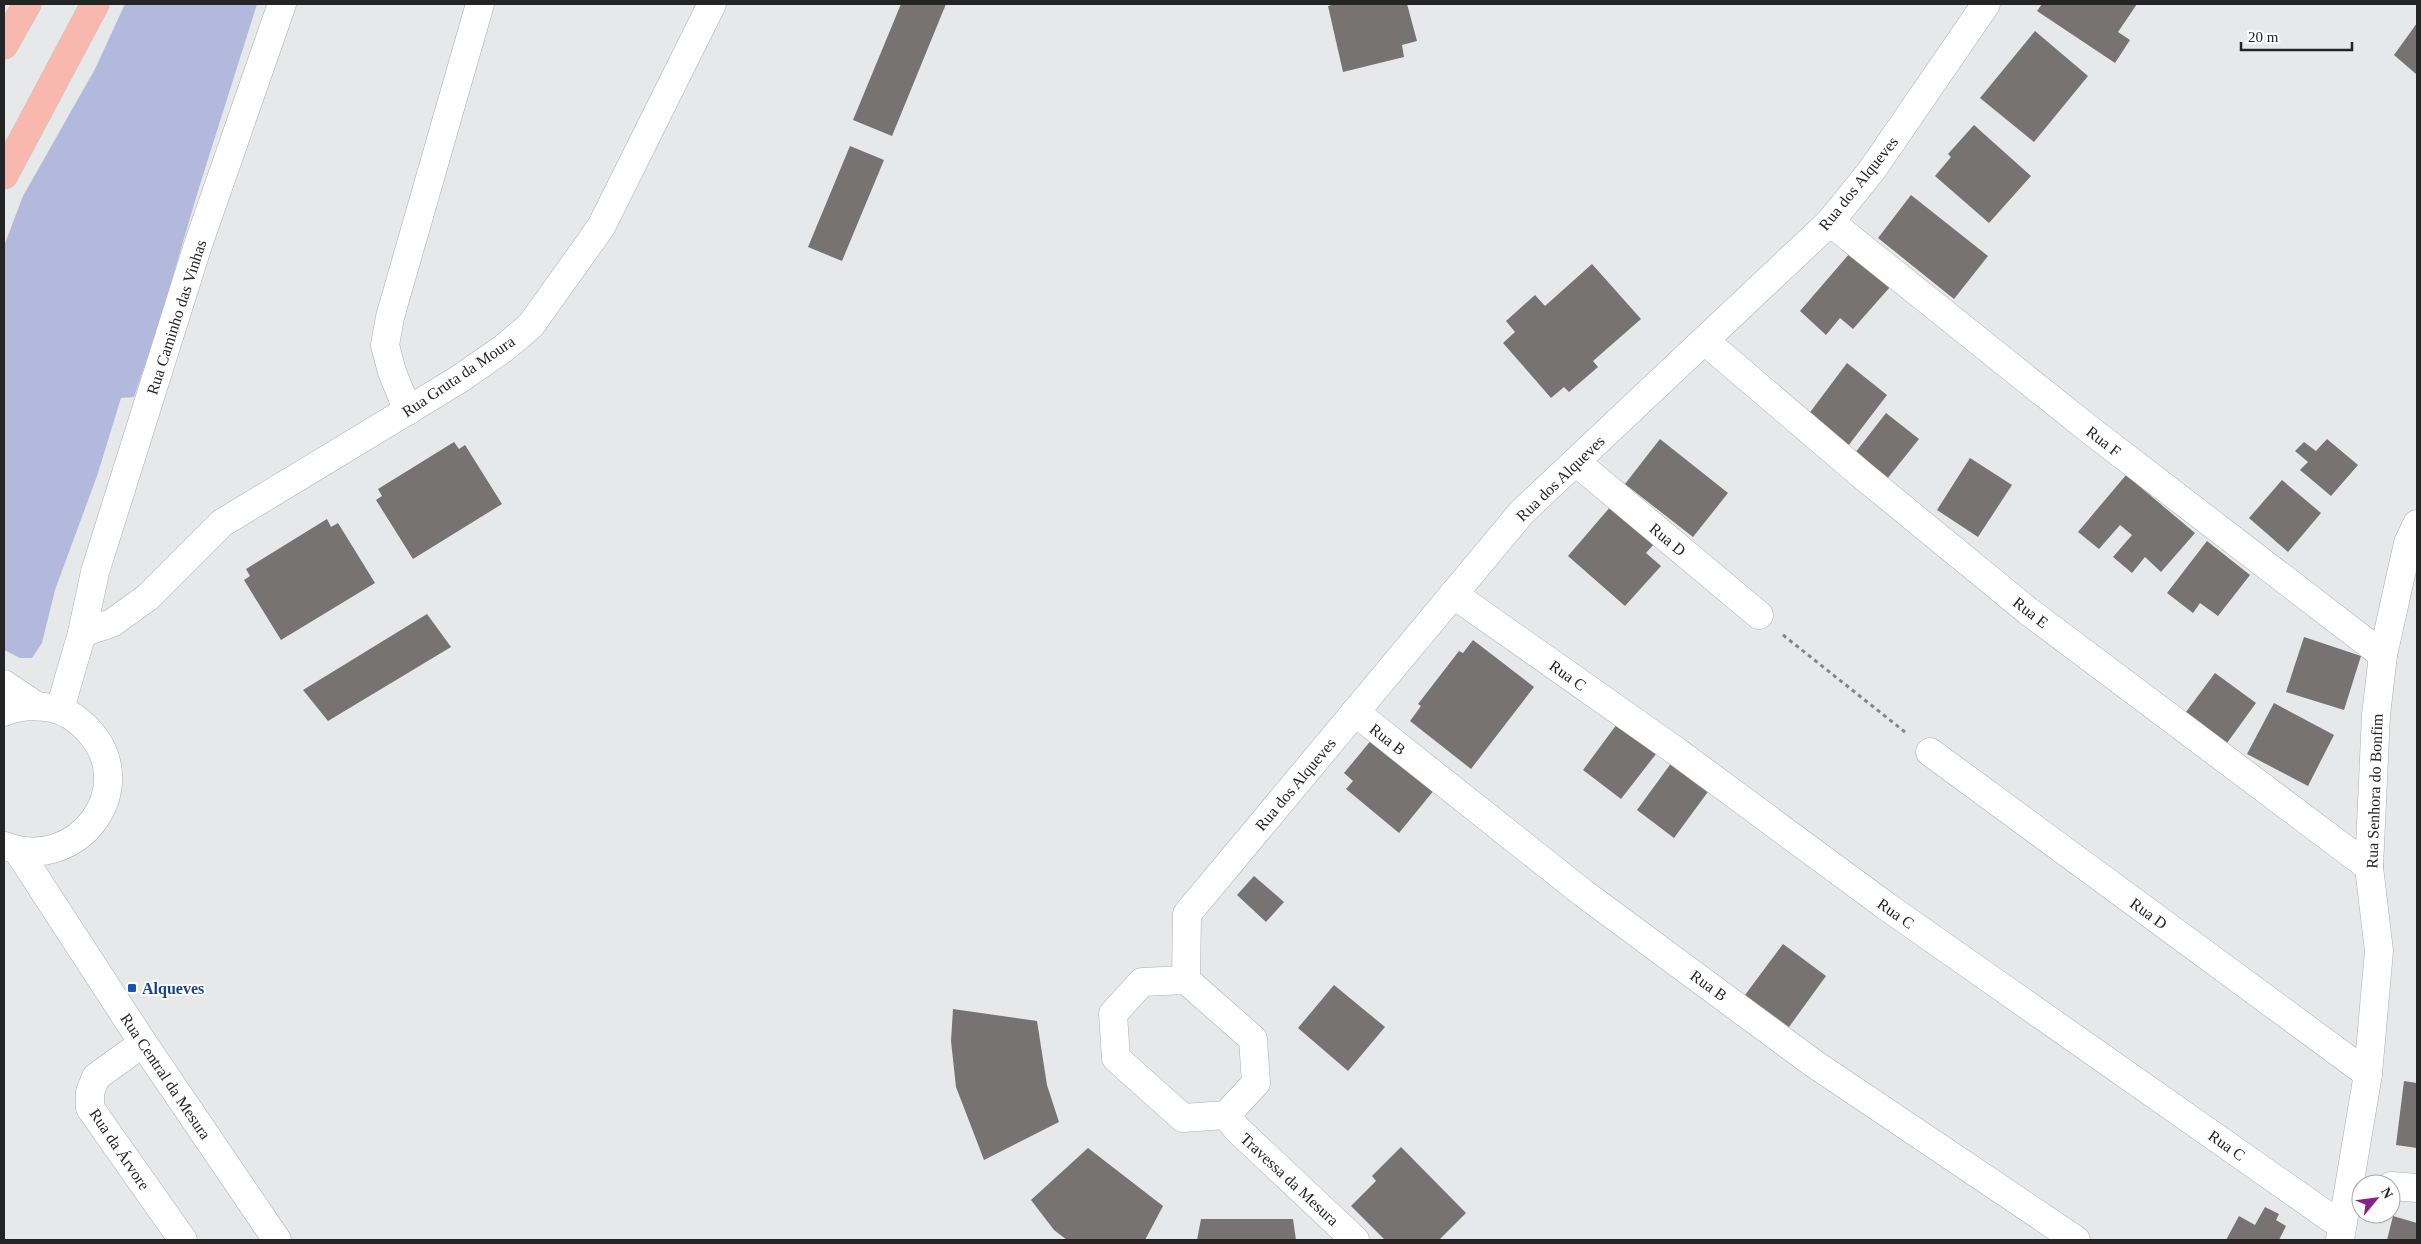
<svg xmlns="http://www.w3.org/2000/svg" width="2421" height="1244" font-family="'Times New Roman',serif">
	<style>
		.green { fill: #b2b9dd }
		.building { fill: #767372 }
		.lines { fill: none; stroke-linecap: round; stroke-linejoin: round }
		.minor-casing { stroke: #adadaf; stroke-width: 29 }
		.highway-casing { stroke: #c6c6c6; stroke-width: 29 }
		.path { stroke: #848486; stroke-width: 3; stroke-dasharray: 4 4; stroke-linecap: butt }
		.minor { stroke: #fff; stroke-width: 28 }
		.highway { stroke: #f9b8ad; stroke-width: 28 }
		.transit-dot { fill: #1a4fb4; stroke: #fff; stroke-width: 2 }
		.labels { text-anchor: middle; stroke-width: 4; stroke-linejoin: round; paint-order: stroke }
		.street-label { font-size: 16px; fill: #242425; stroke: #fff }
		.transit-label { font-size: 16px; font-weight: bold; fill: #164399; stroke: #fff; text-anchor: start }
	</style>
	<rect width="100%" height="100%" fill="#e7e8ea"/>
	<polygon class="green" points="125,4 257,4 198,191 160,320 134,397 121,398 97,476 55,590 42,643 32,658 20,658 4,650 4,246 23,196 95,69"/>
	<g class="building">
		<polygon points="901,4 946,4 892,136 853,120"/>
		<polygon points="1335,4 1407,4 1417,41 1402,45 1404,57 1343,72 1328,6"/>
		<polygon points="2042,4 2137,4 2118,32 2130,40 2115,63 2037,11"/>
		<polygon points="2417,23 2417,73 2416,74 2394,55"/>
		<polygon points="2035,31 2088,76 2034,142 1980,98"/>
		<polygon points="1974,125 2031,176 1989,223 1935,176 1951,157 1948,154"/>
		<polygon points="850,146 884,160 842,261 808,247"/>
		<polygon points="1911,195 1988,256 1954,299 1878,238"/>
		<polygon points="1850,253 1890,287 1853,329 1840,318 1826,335 1800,311"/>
		<polygon points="1592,264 1641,319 1593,361 1598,367 1569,392 1564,387 1551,398 1503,343 1515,332 1506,321 1535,295 1545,306"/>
		<polygon points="1847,363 1887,395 1848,446 1808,415"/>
		<polygon points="1886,413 1919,439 1887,479 1855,453"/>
		<polygon points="1660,439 1728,493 1693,537 1625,484"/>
		<polygon points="2327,439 2358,465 2331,496 2300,470 2308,462 2295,451 2304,442 2316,451"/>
		<polygon points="454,442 459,449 465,445 502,504 413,559 376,500 382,496 378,489"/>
		<polygon points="1970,458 2012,485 1978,537 1937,510"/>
		<polygon points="2126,475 2195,533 2161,572 2145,557 2132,573 2113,557 2132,535 2120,525 2099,549 2078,532"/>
		<polygon points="2282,480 2321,513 2288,552 2249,518"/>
		<polygon points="1611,506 1654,544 1646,553 1661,566 1625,606 1568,556"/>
		<polygon points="327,519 331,527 338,523 375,583 281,640 244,580 250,576 246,569"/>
		<polygon points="2207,541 2250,575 2218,616 2200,603 2193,613 2167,593"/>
		<polygon points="427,614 451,647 328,721 303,690"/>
		<polygon points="2304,637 2361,656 2344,710 2286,692"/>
		<polygon points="1473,640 1534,687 1471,769 1410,721 1421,706 1418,704 1459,651 1463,653"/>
		<polygon points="2215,673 2256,703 2227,743 2186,712"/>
		<polygon points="2274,703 2334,735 2308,786 2247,754"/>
		<polygon points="1617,724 1656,754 1621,799 1583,770"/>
		<polygon points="1373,738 1435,789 1399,833 1346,789 1353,781 1344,773"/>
		<polygon points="1672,762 1710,789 1674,838 1637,810"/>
		<polygon points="1254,876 1284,902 1266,922 1237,895"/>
		<polygon points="1783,944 1826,976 1789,1027 1745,995"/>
		<polygon points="1334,985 1385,1027 1348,1071 1298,1028"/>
		<polygon points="953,1009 1037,1021 1047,1085 1059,1122 984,1160 956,1087 951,1041"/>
		<polygon points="2404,1081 2417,1083 2417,1148 2396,1145"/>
		<polygon points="1401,1147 1466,1213 1439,1240 1385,1240 1351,1206 1376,1181 1372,1176"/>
		<polygon points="1088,1148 1163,1206 1145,1240 1067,1240 1054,1230 1031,1200"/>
		<polygon points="2265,1207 2279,1214 2276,1220 2286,1226 2279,1240 2226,1240 2239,1216 2255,1225"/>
		<polygon points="2393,1216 2417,1223 2417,1240 2387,1240"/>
		<polygon points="1201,1219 1293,1219 1296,1240 1197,1240"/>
	</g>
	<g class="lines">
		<g class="minor-casing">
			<g id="minor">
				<polyline points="1830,222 2090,430 2383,655"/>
				<polyline points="1705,341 1862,475 2028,611 2369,867"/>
				<polyline points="408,411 392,372 385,345 390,317 480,4"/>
				<polyline points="1576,462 1759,615"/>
				<polyline points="1453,594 1676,751 1886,906 2342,1226"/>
				<polyline points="82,633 112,623 148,597 222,523 458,380 504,348 531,325 601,227 712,4"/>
				<polyline points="4,684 35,705"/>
				<polyline points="60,709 82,633 95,572 198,245 282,4"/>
				<path d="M4 712C20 705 35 705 52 708 66 711 78 719 88 730 142 787 78 874 5 846"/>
				<polyline points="1355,712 1583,893 1813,1063 2076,1240"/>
				<polyline points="1930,752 2368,1074"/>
				<polyline points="18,851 143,1043 277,1240"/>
				<polyline points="1186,980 1187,914 1522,512 1830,222 1872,170 1986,4"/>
				<polygon points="1186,980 1253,1039 1256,1083 1226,1115 1183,1118 1116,1058 1113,1014 1142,982"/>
				<polyline points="143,1043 96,1077 90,1092 90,1108 183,1240"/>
				<polyline points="1226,1115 1237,1129 1355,1240"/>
				<polyline points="2391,1186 2417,1188"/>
				<polyline points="2340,1240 2368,1074 2379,951 2369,867 2376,715 2383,655 2408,543 2417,524"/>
			</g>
		</g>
		<g class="highway-casing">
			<g id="highway">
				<polyline points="4,45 27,4"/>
				<polyline points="4,175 95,4"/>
			</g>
		</g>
		<polyline class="path" points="1783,635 1905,732"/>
		<use href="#minor" class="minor"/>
		<use href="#highway" class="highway"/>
	</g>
	<rect class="transit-dot" x="127" y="983" width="10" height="10" rx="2.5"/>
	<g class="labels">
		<g class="street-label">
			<text transform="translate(1858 183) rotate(-51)" y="6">Rua dos Alqueves</text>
			<text transform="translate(176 317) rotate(-72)" y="6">Rua Caminho das Vinhas</text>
			<text transform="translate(458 376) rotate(-34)" y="6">Rua Gruta da Moura</text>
			<text transform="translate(2104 441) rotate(38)" y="6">Rua F</text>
			<text transform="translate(1560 478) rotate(-44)" y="6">Rua dos Alqueves</text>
			<text transform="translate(1668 539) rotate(40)" y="6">Rua D</text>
			<text transform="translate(2031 612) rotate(38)" y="6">Rua E</text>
			<text transform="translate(1568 675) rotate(35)" y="6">Rua C</text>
			<text transform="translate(1388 739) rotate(38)" y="6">Rua B</text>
			<text transform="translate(1295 784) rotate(-50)" y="6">Rua dos Alqueves</text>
			<text transform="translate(2374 791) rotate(-88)" y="6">Rua Senhora do Bonfim</text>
			<text transform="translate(1896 913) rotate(35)" y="6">Rua C</text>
			<text transform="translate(2149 913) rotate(36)" y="6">Rua D</text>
			<text transform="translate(1709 985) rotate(36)" y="6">Rua B</text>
			<text transform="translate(166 1076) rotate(56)" y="6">Rua Central da Mesura</text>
			<text transform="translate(2227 1145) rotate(35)" y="6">Rua C</text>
			<text transform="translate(120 1149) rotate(56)" y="6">Rua da Árvore</text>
			<text transform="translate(1290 1179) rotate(43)" y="6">Travessa da Mesura</text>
		</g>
		<g class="transit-label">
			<text x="142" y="994">Alqueves</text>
		</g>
	</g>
	<rect width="2421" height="1244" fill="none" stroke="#242425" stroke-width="10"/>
	<g transform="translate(2376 1199) rotate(61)"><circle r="24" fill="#ffffff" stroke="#a7a7a8"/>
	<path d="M0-4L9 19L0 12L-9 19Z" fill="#85228b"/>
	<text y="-8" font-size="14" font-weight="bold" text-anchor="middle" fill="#242425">N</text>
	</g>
	<path d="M2241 42v8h111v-8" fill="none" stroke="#242425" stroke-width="2.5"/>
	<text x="2248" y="42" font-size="15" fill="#242425" stroke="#ffffff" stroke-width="4" paint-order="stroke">20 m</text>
</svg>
